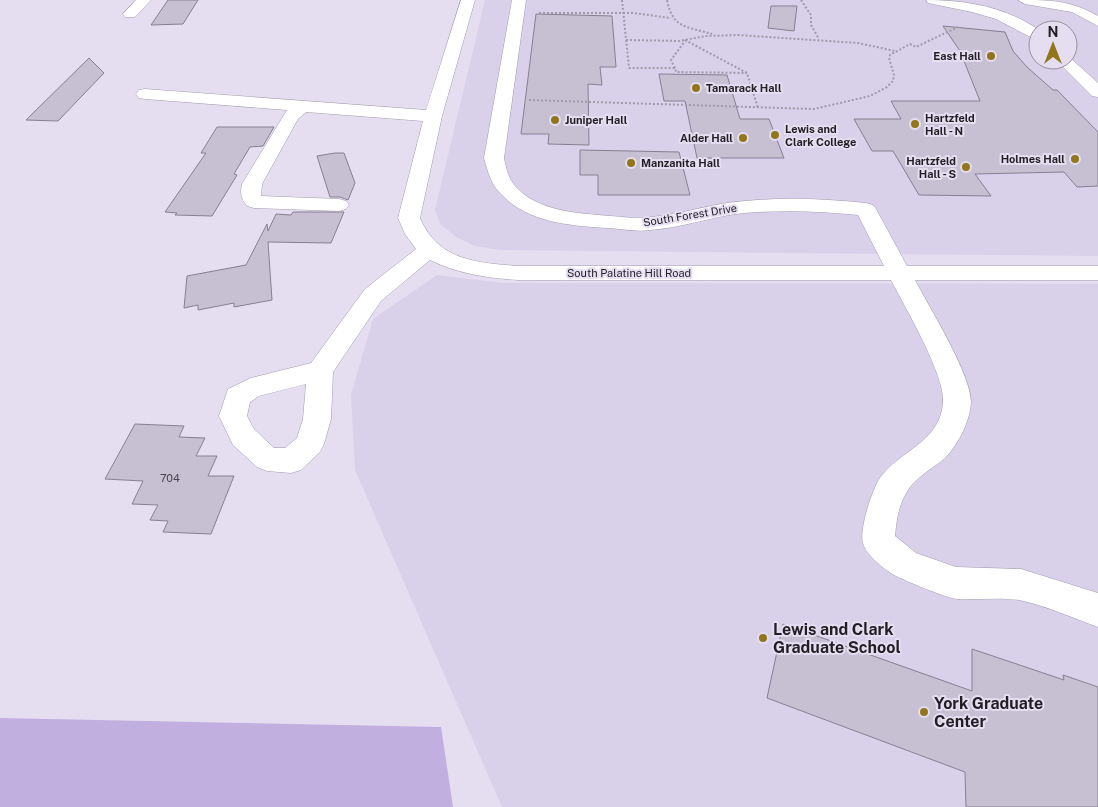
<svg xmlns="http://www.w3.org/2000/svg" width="1098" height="807" font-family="'Public Sans',sans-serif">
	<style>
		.built { fill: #d9d0ea; fill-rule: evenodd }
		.green { fill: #c1afdf }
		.building { fill: #c7c0d3; stroke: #858091 }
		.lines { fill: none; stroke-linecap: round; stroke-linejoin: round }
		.minor-casing { stroke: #a19bad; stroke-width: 1 }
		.path { stroke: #a09ba9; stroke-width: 2; stroke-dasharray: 2 2; stroke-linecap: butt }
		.minor { fill: #fff; fill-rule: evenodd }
		.poi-dot { fill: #91761c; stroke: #e5def1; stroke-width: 2 }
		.labels { text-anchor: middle; stroke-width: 4; stroke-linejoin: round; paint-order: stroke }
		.far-poi-label { font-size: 11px; font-weight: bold; fill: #211e25; stroke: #e5def1; text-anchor: start }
		.far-street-label { font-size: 11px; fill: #211e25; stroke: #e5def1 }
		.number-label { font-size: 11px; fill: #4a4650 }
		.near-poi-label { font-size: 16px; font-weight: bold; fill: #211e25; stroke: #e5def1; text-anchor: start }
	</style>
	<rect width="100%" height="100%" fill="#e5def1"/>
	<g class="built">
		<path d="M485 0H1098V256L500 250 475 246 456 237 440 224 435 210ZM1038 30H1068V60H1038Z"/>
		<polygon points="437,275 504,283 1098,284 1098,807 502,807 355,470 351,395 373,319"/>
	</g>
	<polygon class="green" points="0,718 441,727 453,807 0,807"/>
	<g class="building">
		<polygon points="168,0 198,0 183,24 151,25"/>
		<polygon points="771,6 797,6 794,31 768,28"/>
		<polygon points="536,14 612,16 616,67 600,67 602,85 588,84 589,145 548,144 549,134 521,134"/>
		<polygon points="943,26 1005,32 1013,51 1027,67 1053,90 1057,90 1098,132 1098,186 1077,187 1064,172 975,174 991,196 919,195 893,151 872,151 854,119 901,119 891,101 980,101 960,51"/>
		<polygon points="89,58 104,73 58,121 26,120"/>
		<polygon points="659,74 727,75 740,119 769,119 784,158 697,158 685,101 664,101"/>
		<polygon points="217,127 274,127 263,146 250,147 234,174 237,175 212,216 175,215 177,213 165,212 206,153 201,153"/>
		<polygon points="580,150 679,152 690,195 598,195 598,175 580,175"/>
		<polygon points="335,153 344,153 355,183 348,200 340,197 330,197 317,156"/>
		<polygon points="293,212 344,212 331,243 268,242 272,300 234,307 234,303 198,310 198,305 184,308 187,276 246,265 267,224 268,231 276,214 291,215"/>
		<polygon points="135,424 184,426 179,437 205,438 196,456 217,456 208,476 234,476 211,534 163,532 168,521 150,520 158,505 132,504 143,481 105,479"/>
		<polygon points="783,624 972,691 972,649 1064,680 1063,675 1098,687 1098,807 966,807 965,772 767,698"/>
	</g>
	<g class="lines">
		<g class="minor-casing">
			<g id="minor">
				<polygon points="136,0 151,0 135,17 125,17 123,14"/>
				<path d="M461 0H475L442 116 420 218C438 261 478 263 519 266H884L858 215C820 211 782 210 744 213 712 216 682 228 650 230 637 232 622 229 609 228 573 226 528 223 502 195 491 185 488 172 484 158L512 0H526L504 158C506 168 508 178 515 186 538 212 578 213 610 216 624 217 638 219 652 217 683 214 713 203 745 201 785 197 826 199 866 203L873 205 876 209 907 266H1098V280H915C929 307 971 374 971 402 970 421 959 443 946 457 938 465 927 470 919 478 901 493 897 513 895 536L916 553 956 567 1021 569 1098 593V627C1073 618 1044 605 1019 600 999 597 978 600 958 599 946 598 906 581 894 575 884 569 866 555 863 543 859 530 872 490 880 478 900 450 941 442 943 402 945 375 905 307 891 280H519C488 278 458 274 430 260L381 301 333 372 331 419 324 444 320 452 301 470 291 473 267 471 257 467 233 445 219 416 228 389 251 378 311 363 365 289 416 249 405 234 398 218 423 121 306 112 298 119 262 184 261 196 339 199 346 201 349 205 346 209 339 211 254 208 247 206C241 198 240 194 242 184L287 110 145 99 139 98 136 94 139 90 145 89 426 110ZM306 384 303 419 297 438 285 448H274L254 429 247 416 250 402 259 396Z"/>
				<path d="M926 0C966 0 1006 7 1039 30L1038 41 996 19 972 12 928 3Z"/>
				<path d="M1018 0C1050 0 1070 0 1098 16V26L1072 12 1025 4Z"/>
				<polygon points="1068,56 1098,83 1098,97 1092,96 1056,60 1068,60"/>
			</g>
		</g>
		<g class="path">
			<polyline points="622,0 629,68 675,68 676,72 747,73"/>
			<path d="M667 0C673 29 686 26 712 34"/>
			<polyline points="801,0 811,15 811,25 819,39"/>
			<polyline points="539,13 633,13 671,18"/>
			<polyline points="626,40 679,41 706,36 738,35 858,43 895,51"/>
			<polyline points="685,40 747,73 758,108"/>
			<polyline points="675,68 671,60 685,41"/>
			<polyline points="529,100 814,109 870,96 887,87 893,81 894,75 889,58 890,55 910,44 916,47 958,27"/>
		</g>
		<use href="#minor" class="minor"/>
	</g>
	<g class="poi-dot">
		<circle cx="991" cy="56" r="5"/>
		<circle cx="696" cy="88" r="5"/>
		<circle cx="555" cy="120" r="5"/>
		<circle cx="915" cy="124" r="5"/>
		<circle cx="775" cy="135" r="5"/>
		<circle cx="743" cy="138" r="5"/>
		<circle cx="1075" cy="159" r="5"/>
		<circle cx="631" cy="163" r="5"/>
		<circle cx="966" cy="167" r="5"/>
		<circle cx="763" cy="638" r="5"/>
		<circle cx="924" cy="712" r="5"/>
	</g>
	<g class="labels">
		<g class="far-poi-label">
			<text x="981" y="60" text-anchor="end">East Hall</text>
			<text x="706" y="92">Tamarack Hall</text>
			<text x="925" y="122">Hartzfeld<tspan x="925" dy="13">Hall - N</tspan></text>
			<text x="565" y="124">Juniper Hall</text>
			<text x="785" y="133">Lewis and<tspan x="785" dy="13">Clark College</tspan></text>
			<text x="733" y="142" text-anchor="end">Alder Hall</text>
			<text x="1065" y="163" text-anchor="end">Holmes Hall</text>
			<text x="956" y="165" text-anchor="end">Hartzfeld<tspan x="956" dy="13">Hall - S</tspan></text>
			<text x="641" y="167">Manzanita Hall</text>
		</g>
		<g class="far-street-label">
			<text transform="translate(690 215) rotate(-9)" y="4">South Forest Drive</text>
			<text x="629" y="277">South Palatine Hill Road</text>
		</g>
		<g class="number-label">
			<text x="170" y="482">704</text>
		</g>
		<g class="near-poi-label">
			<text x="773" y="635">Lewis and Clark<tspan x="773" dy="18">Graduate School</tspan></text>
			<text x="934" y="709">York Graduate<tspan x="934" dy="18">Center</tspan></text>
		</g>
	</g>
	<g transform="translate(1053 45)"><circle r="24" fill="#e5def1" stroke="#97919f"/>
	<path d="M0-4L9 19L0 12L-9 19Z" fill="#91761c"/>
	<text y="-8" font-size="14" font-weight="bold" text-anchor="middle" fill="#211e25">N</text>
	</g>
</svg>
